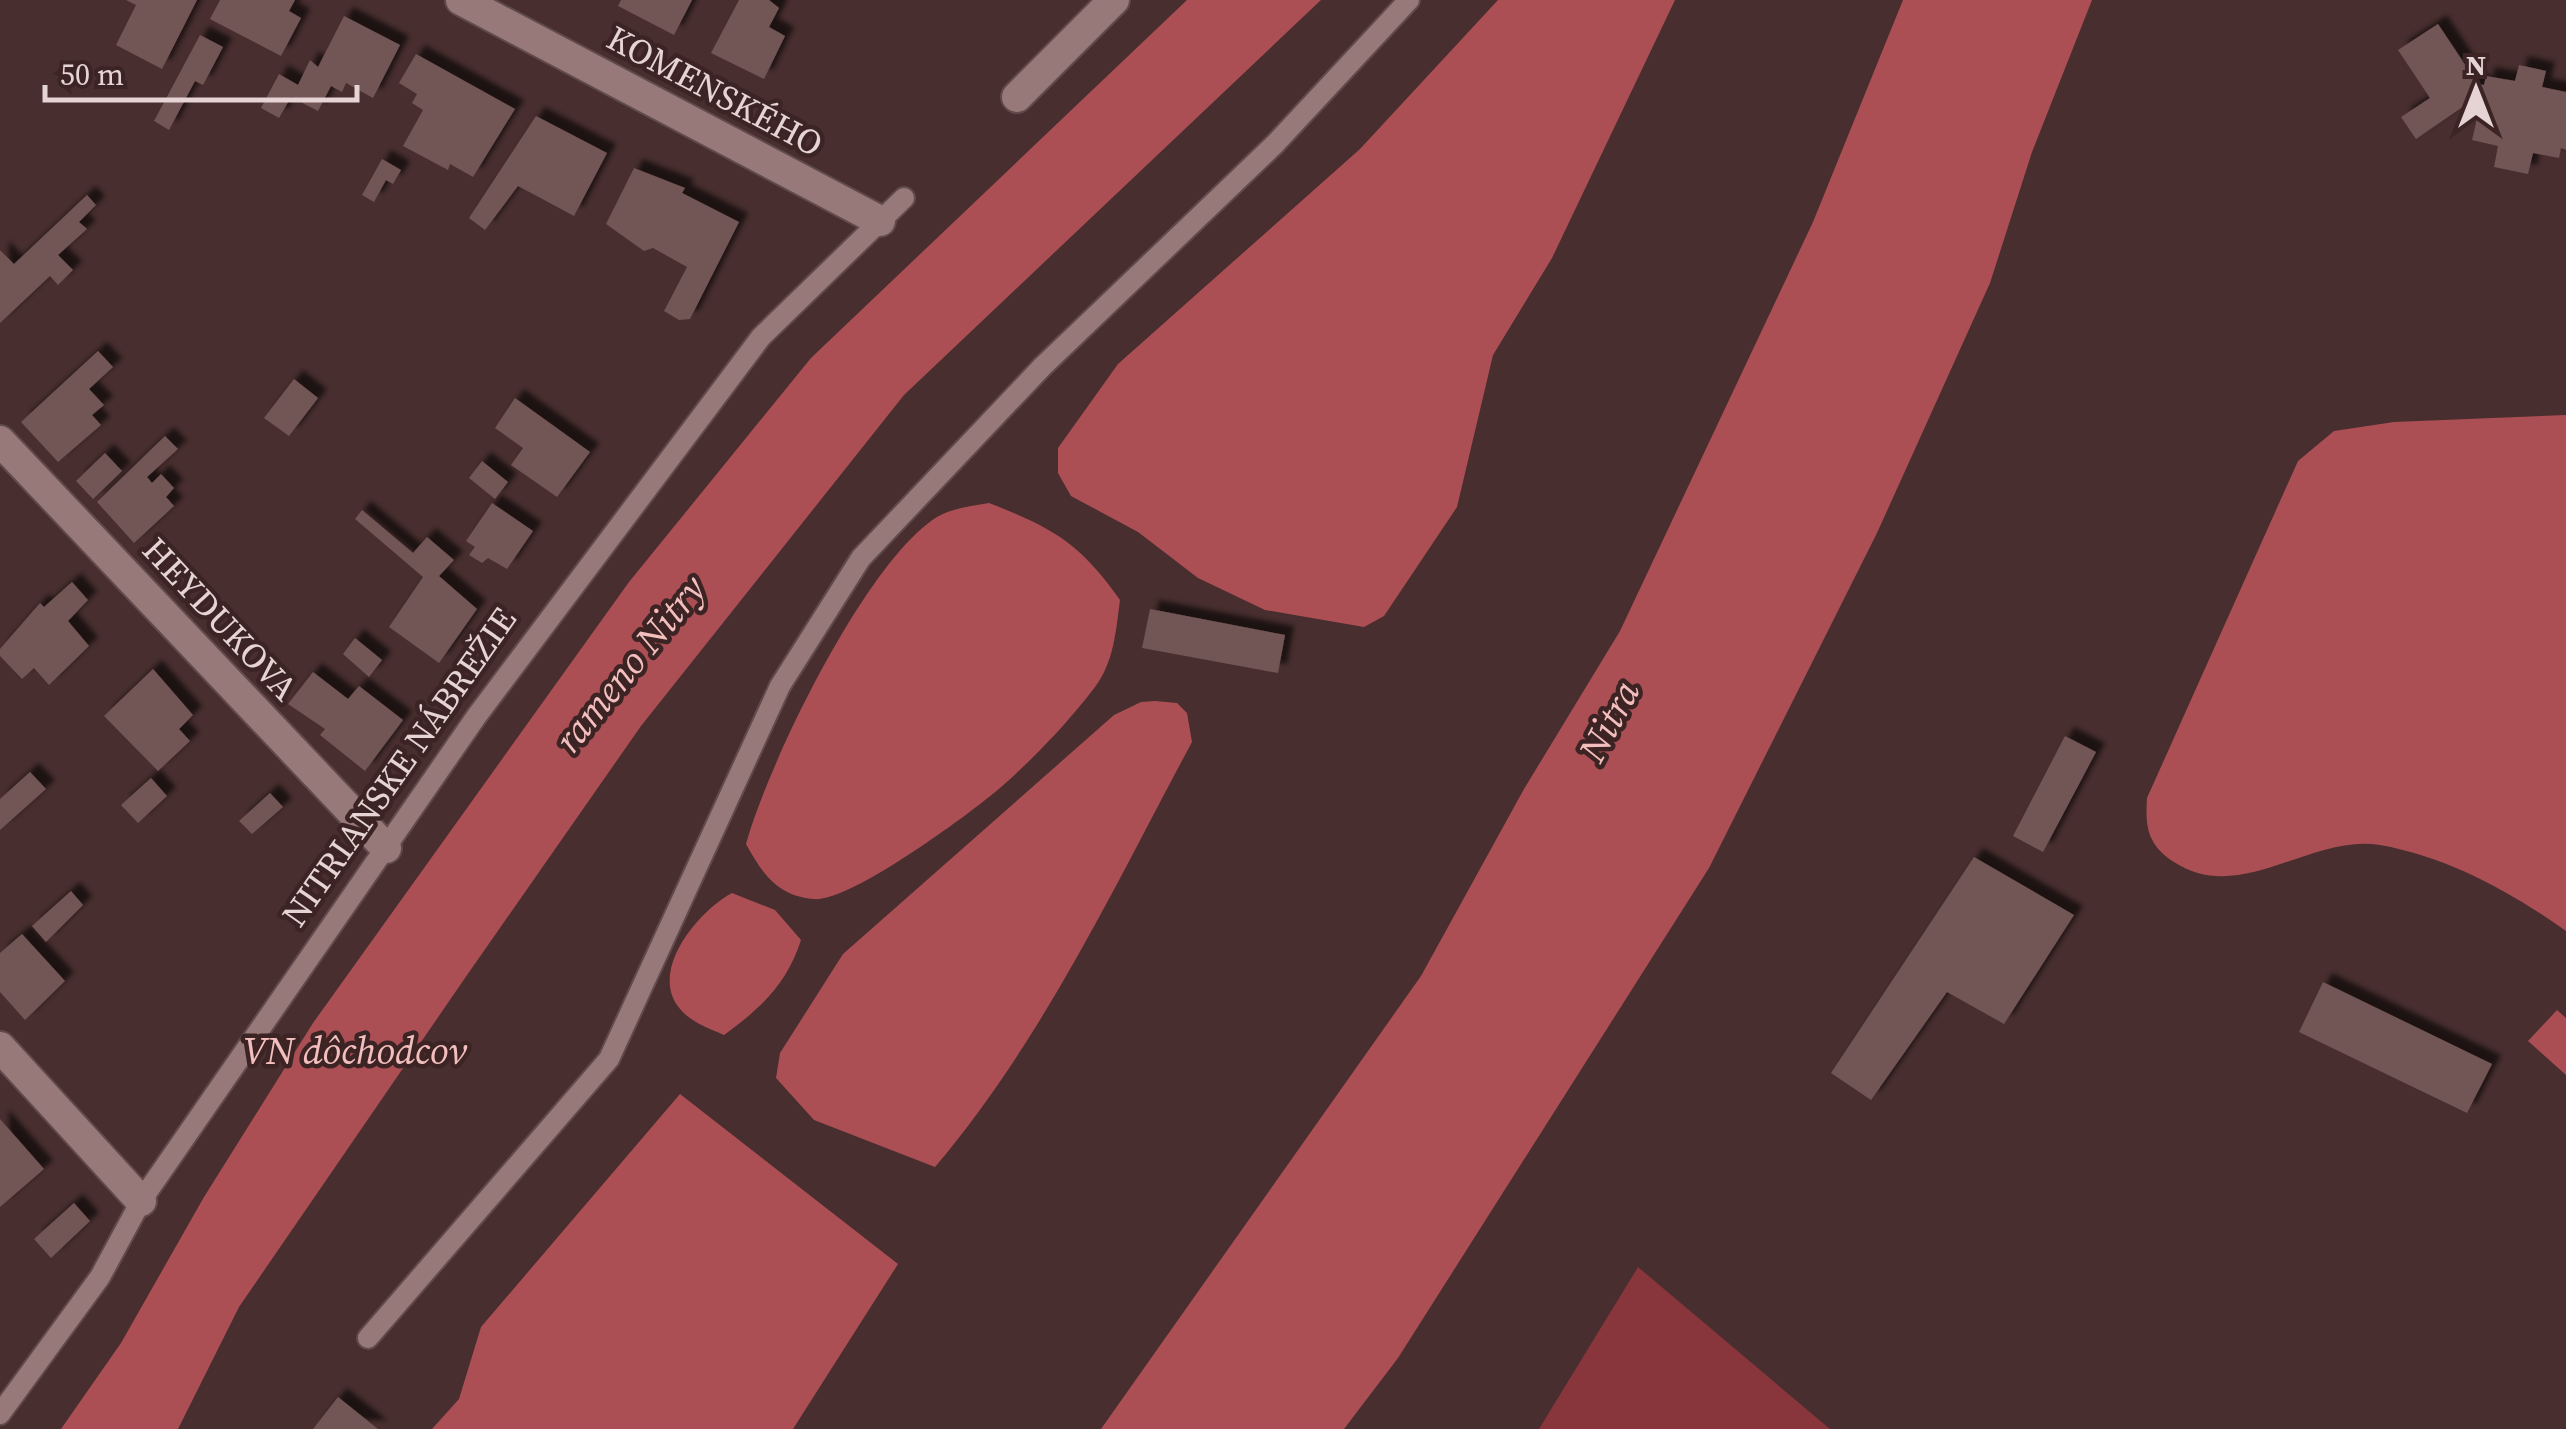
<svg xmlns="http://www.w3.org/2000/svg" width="2566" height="1429" font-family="'Source Serif 4',serif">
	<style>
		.green { fill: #88363c }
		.forest { fill: #aa4e53 }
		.water { fill: #ac4f55 }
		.building { fill: #725555; filter: url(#shadow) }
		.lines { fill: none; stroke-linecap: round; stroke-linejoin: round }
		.lane-casing { stroke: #614a4b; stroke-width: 24 }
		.street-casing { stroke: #614a4b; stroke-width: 34 }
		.lane { stroke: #987979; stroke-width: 20 }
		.street { stroke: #987979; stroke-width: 30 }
		.labels { text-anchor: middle; stroke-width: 9; stroke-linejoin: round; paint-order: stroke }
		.street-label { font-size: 35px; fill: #e5d4d3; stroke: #3d2424 }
		.water-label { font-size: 38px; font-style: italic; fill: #f3bebe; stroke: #3d2424 }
	</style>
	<defs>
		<filter id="shadow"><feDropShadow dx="9" dy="-9" stdDeviation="2.5" flood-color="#0009"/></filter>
	</defs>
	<rect width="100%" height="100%" fill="#482e2e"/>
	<polygon class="green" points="1638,1267 1830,1429 1539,1429"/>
	<polygon class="forest" points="2557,1010 2566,1018 2566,1075 2528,1041"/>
	<g class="water">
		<polygon points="1187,0 1321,0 904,395 641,726 465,978 239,1307 178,1429 61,1429 121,1343 204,1197 313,1023 629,582 811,358"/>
		<polygon points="1498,0 1675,0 1552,258 1493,355 1457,507 1384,616 1364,627 1265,610 1198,578 1138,532 1071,496 1058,473 1058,448 1118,364 1360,149"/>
		<polygon points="1903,0 2092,0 2032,152 1990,283 1877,533 1709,868 1398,1358 1344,1429 1101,1429 1421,976 1524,789 1620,631 1813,222"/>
		<path d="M2566 415V931C2511 892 2448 857 2380 845 2312 833 2240 906 2174 862 2148 845 2145 828 2147 798L2298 461 2334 431 2394 422Z"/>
		<path d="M989 503C1053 528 1080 543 1120 600 1116 630 1114 662 1095 687 1067 724 1026 767 989 797 959 821 848 903 813 899 777 896 762 873 746 844 768 764 866 561 937 517 953 508 971 506 989 503Z"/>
		<path d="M1155 701 1177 703 1187 713 1192 742C1114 887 1042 1041 935 1167L814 1120 776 1078 780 1053 843 954 1114 715 1141 702Z"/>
		<path d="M732 893 775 910 801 940C787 984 760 1009 724 1035 706 1027 689 1022 677 1005 651 967 700 910 732 893Z"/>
		<polygon points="680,1094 898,1264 793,1429 432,1429 459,1399 481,1327"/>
	</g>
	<g class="building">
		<polygon points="126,0 197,0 162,69 116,45 136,5"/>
		<polygon points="220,0 295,0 289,11 301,18 281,56 210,19"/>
		<polygon points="621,0 692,0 674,35 618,6"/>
		<polygon points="739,0 769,0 779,8 769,27 785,36 764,79 711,53"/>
		<polygon points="344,16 400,45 373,98 346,83 342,92 331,86 318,111 291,97 279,118 261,108 279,74 298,85 310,60 318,67"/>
		<polygon points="2438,24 2478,84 2484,85 2486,76 2515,81 2519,65 2546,71 2542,87 2566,92 2566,150 2561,148 2559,158 2533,153 2528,174 2494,167 2498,146 2472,140 2479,110 2464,106 2416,139 2401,117 2430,98 2398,50"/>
		<polygon points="200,35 223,47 203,85 195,81 169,130 154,121"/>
		<polygon points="416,54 515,109 473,177 450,164 448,170 403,146 423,110 412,103 417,94 399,83"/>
		<polygon points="536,116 607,153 574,216 518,186 485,230 469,218"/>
		<polygon points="382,159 401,170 393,184 386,180 374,202 362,195"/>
		<polygon points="634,168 685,188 682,193 739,222 690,319 679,320 664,311 687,267 653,248 644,251 606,224"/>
		<polygon points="87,195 96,205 79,222 87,229 58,255 73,270 58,285 50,276 0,323 0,250 14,264"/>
		<polygon points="98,351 113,367 89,389 104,405 92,415 101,425 58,462 21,422"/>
		<polygon points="294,379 318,398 289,436 264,418"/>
		<polygon points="515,398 590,452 557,497 511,465 523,448 495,428"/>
		<polygon points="165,436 178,449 147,477 152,483 161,474 174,488 166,497 174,506 134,543 97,502"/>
		<polygon points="105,453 122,471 93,499 76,481"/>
		<polygon points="482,461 508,482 495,499 469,478"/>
		<polygon points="492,503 533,531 507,569 488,558 482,563 469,555 475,547 466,541"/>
		<polygon points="362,510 413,553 427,537 454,560 439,576 477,609 439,663 389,627 423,577 355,519"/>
		<polygon points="72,582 88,600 68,621 89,646 49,685 34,668 22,679 0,656 0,649 40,603 44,607"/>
		<polygon points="1150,609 1285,635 1278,673 1142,648"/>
		<polygon points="355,638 382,660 369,677 343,654"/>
		<polygon points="153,669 193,715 179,729 190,741 158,771 104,716"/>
		<polygon points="313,672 348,699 359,686 403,720 365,771 320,735 325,729 288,704"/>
		<polygon points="2065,736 2096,752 2043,852 2013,836"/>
		<polygon points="30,772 46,789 0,830 0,799"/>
		<polygon points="151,778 167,796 138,823 121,805"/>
		<polygon points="270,793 283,807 252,834 239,821"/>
		<polygon points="1974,857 2074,915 2004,1024 1947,992 1871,1100 1831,1073"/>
		<polygon points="71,891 83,905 46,942 32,926"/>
		<polygon points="22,934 65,981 25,1020 0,992 0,953"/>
		<polygon points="2323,982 2492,1064 2467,1113 2299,1032"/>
		<polygon points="0,1119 44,1169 0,1207"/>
		<polygon points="74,1203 90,1221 51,1258 34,1239"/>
		<polygon points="338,1397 378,1429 313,1429"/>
	</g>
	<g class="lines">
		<g class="lane-casing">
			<g id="lane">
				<polyline points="368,1338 609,1059 780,686 861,558 1042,367 1275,144 1409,0"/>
				<polyline points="0,1414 100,1277 141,1201 476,717 761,337 904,198"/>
			</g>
		</g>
		<g class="street-casing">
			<g id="street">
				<polyline points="461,0 880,221"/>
				<polyline points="1017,97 1114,0"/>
				<polyline points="0,441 386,848"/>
				<polyline points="0,1047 141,1201"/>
			</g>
		</g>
		<use href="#lane" class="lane"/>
		<use href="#street" class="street"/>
	</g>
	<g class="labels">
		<g class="street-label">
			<text transform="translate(715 91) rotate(28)" y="12">KOMENSKÉHO</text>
			<text transform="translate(220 619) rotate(47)" y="12">HEYDUKOVA</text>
			<text transform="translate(399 767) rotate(-55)" y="12">NITRIANSKE NÁBREŽIE</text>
		</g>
		<g class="water-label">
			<text transform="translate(630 664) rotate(-51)" y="13">rameno Nitry</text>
			<text transform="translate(1609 721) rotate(-62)" y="13">Nitra</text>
			<text x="355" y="1064">VN dôchodcov</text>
		</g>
	</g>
	<g transform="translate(2476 90)" stroke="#3d2424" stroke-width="8" paint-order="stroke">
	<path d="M0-8L18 38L0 25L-18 38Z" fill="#e5d4d3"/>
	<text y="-15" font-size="28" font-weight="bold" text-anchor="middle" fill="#e5d4d3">N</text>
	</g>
	<path d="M45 85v15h312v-15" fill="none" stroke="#e5d4d3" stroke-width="5"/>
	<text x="60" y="85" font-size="30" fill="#e5d4d3" stroke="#3d2424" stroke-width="8" paint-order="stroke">50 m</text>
</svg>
